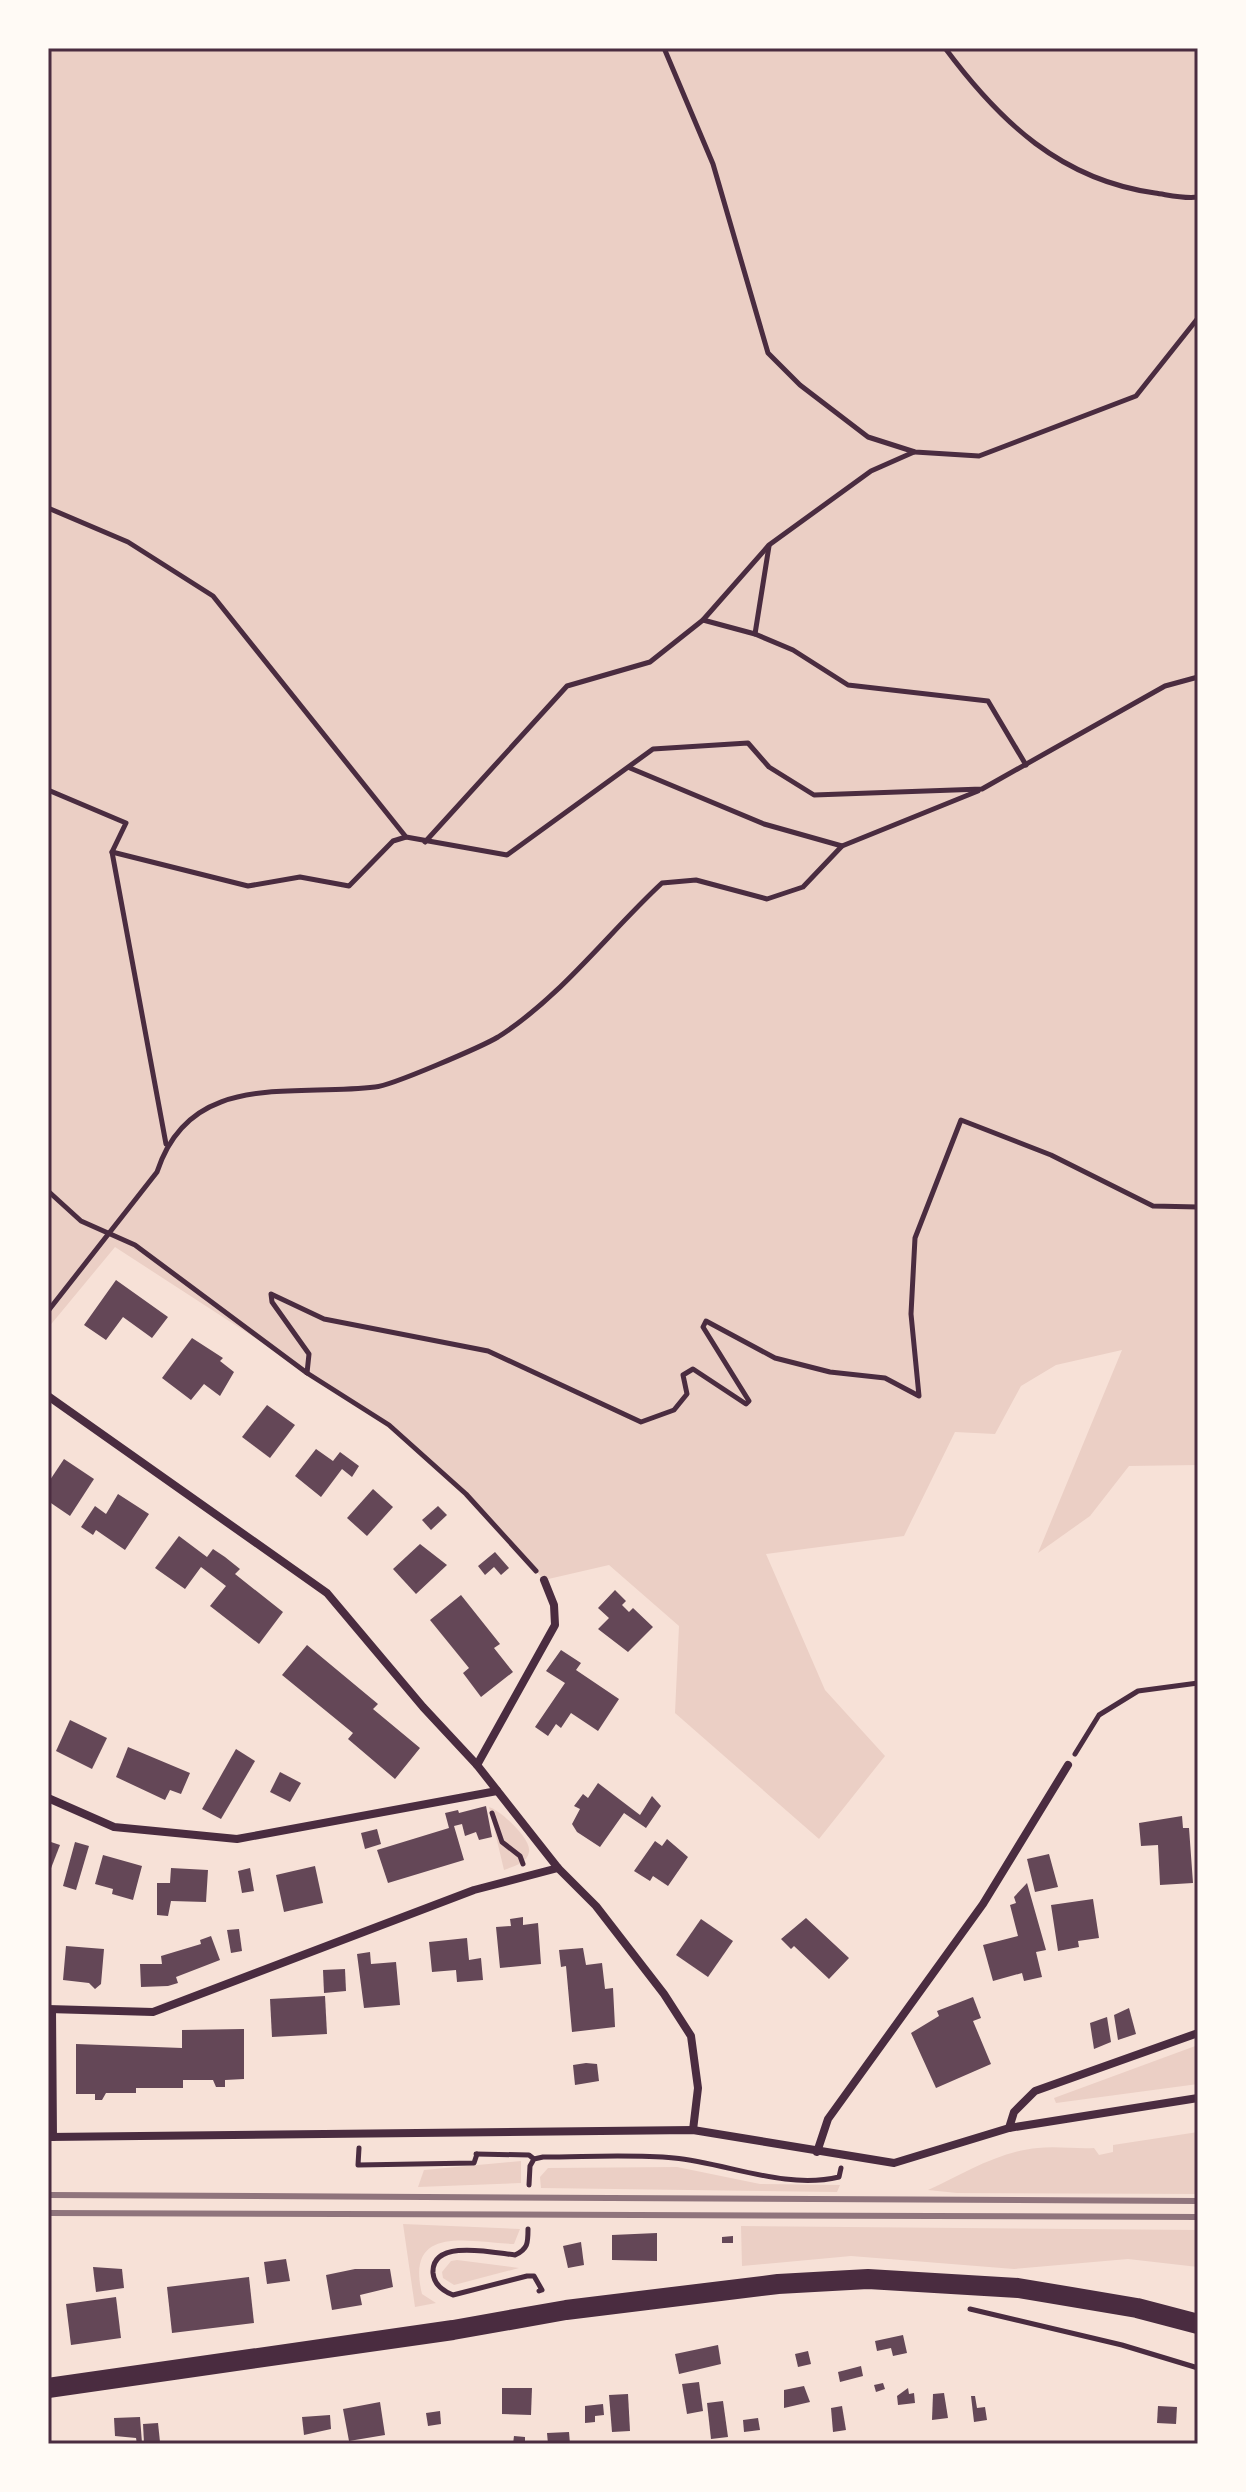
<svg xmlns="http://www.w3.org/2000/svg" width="1246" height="2492" font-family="'PT Serif',serif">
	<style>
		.green { fill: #ebcfc5 }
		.building { fill: #644757 }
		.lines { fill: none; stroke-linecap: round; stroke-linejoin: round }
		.path { stroke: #4a2c40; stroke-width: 5 }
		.minor { stroke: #4a2c40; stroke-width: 8 }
		.primary { stroke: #4a2c40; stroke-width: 20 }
		.rail { stroke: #8f747c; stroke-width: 6 }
		.neatline { fill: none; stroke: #4a2c40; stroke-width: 3 }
	</style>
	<rect width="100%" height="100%" fill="#f7e1d7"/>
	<g class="green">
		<polygon points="48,48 1198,48 1198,1465 1129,1466 1090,1516 1038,1553 1122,1350 1056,1365 1021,1386 995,1434 955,1432 904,1536 766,1554 825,1690 885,1756 819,1839 675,1713 679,1626 609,1565 544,1580 466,1494 389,1425 115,1247 48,1328"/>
		<path d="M489 1807C500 1810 532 1839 529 1852 527 1864 513 1866 504 1870Z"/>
		<polygon points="1198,2045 1198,2084 1056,2103 1054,2098"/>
		<path d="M1198 2132V2194L957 2193 928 2190C963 2174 999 2151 1038 2148 1056 2146 1076 2149 1094 2148L1099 2155 1113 2152V2145Z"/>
		<polygon points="521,2161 521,2183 418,2187 424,2170"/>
		<polygon points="677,2167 760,2184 840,2185 837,2192 541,2188 540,2177 548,2168"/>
		<path d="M403 2224 520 2229 514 2244C468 2242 405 2224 422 2294L436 2303 415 2307Z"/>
		<polygon points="741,2226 1198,2230 1198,2267 1128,2259 1014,2269 851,2256 742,2266"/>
		<polygon points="457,2260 519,2268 454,2285 443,2278 442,2272 451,2261"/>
	</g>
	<g class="building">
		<polygon points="116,1280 168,1317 152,1338 123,1317 106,1340 84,1325"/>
		<polygon points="192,1338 223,1358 220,1361 234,1372 220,1396 204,1384 191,1400 162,1378"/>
		<polygon points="267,1405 295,1425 270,1458 242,1437"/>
		<polygon points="316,1449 333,1461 340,1452 359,1466 352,1477 342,1469 321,1497 295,1476"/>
		<polygon points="64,1459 94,1479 70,1516 48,1501 48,1483"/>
		<polygon points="373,1489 393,1507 367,1536 347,1518"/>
		<polygon points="118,1494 149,1514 125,1550 96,1530 93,1535 81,1527 95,1506 106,1514"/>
		<polygon points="438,1506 447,1515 431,1530 422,1520"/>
		<polygon points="179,1536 207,1557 213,1549 225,1557 240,1569 235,1574 283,1612 259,1644 210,1606 226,1586 201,1567 185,1589 155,1568"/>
		<polygon points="420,1544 447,1565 416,1594 393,1569"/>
		<polygon points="495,1552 509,1568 501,1575 494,1567 485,1575 478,1566"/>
		<polygon points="615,1590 626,1601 622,1605 629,1612 633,1608 653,1627 628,1652 598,1629 609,1618 598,1608"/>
		<polygon points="461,1595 500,1644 494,1648 513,1672 481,1697 463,1673 469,1668 430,1620"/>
		<polygon points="307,1645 378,1704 373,1709 420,1748 395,1779 348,1739 353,1733 282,1675"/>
		<polygon points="561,1650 581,1663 576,1670 619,1699 598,1731 571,1713 561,1728 556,1724 548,1736 535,1727 565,1683 546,1671"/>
		<polygon points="70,1720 107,1738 92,1769 56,1751"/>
		<polygon points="128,1747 190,1773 181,1794 170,1790 165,1800 116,1777"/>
		<polygon points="236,1749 255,1761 221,1819 202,1809"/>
		<polygon points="280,1772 301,1783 290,1802 270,1792"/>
		<polygon points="598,1783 640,1815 652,1796 661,1806 646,1828 624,1813 600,1847 577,1832 572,1824 580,1809 574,1806 583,1794 588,1798"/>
		<polygon points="486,1806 492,1837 479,1840 476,1832 465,1836 462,1824 454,1826 464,1860 388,1883 377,1850 449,1828 445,1813 458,1810 459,1813"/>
		<polygon points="1182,1816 1183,1828 1189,1828 1193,1883 1160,1885 1158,1845 1141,1846 1139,1823"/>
		<polygon points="377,1829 381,1844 365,1849 361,1833"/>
		<polygon points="667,1839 688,1857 668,1886 653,1876 650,1881 634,1871 655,1841 662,1846"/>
		<polygon points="48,1841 60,1845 48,1876"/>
		<polygon points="75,1842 89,1846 76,1890 63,1886"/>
		<polygon points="1049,1854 1058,1887 1035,1892 1027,1859"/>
		<polygon points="103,1855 142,1866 133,1900 112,1894 113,1889 95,1884"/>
		<polygon points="315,1866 323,1903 284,1912 276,1875"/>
		<polygon points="171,1868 208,1870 206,1902 171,1901 168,1916 157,1915 157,1883 170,1883"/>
		<polygon points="250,1868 254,1891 242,1893 238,1871"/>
		<polygon points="1027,1883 1046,1950 1036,1952 1042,1977 1024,1981 1022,1973 993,1981 983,1945 1018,1936 1010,1905 1016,1903 1014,1897"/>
		<polygon points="1093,1899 1099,1938 1078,1941 1079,1947 1058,1951 1051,1905"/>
		<polygon points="523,1917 523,1925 538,1923 541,1964 500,1968 496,1927 511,1926 510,1919"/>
		<polygon points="806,1918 849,1958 829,1979 794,1946 791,1949 781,1939"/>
		<polygon points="701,1919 733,1941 708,1977 676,1955"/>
		<polygon points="239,1929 242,1951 231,1953 227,1930"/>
		<polygon points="211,1936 220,1960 176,1977 178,1983 168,1986 141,1987 140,1964 162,1964 161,1956 201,1944 200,1940"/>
		<polygon points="467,1938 469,1960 481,1958 483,1980 457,1982 456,1970 432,1972 429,1942"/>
		<polygon points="66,1946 104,1949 101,1984 95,1989 89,1983 63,1980"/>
		<polygon points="583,1948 586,1965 602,1963 605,1989 613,1988 615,2027 572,2032 566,1966 561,1967 559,1950"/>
		<polygon points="370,1952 371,1964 396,1962 400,2005 364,2008 357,1954"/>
		<polygon points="345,1969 346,1991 324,1993 323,1970"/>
		<polygon points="325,1996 327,2034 272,2037 270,1999"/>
		<polygon points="973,1997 981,2018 973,2021 991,2064 936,2088 911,2033 939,2016 937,2011"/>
		<polygon points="1129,2008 1136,2034 1118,2040 1114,2015"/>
		<polygon points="1107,2017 1111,2042 1094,2049 1090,2023"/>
		<polygon points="244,2029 244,2079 225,2080 225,2087 216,2087 213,2080 183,2080 183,2088 136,2088 136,2093 106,2093 102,2100 95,2100 95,2094 76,2094 76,2044 182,2048 182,2030"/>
		<polygon points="586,2063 597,2064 599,2081 575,2085 573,2065"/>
		<polygon points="657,2233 657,2261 612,2260 612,2235"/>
		<polygon points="733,2236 733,2243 722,2243 722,2237"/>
		<polygon points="581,2242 584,2265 568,2268 563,2246"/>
		<polygon points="286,2259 290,2281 267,2284 264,2262"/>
		<polygon points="93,2267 122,2269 124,2288 96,2292"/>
		<polygon points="355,2269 390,2269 393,2287 360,2295 362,2305 332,2310 326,2275"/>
		<polygon points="249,2277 254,2323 172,2333 167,2287"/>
		<polygon points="116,2297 121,2338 71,2345 66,2304"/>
		<polygon points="903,2335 907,2353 893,2356 891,2348 877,2351 875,2341"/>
		<polygon points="718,2345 721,2364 679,2374 675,2354"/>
		<polygon points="808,2351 811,2364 798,2367 795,2354"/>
		<polygon points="861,2366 863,2376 840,2382 838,2372"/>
		<polygon points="699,2382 703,2411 687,2414 682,2384"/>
		<polygon points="883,2383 885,2389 876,2392 874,2385"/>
		<polygon points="804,2386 810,2402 784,2408 784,2390"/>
		<polygon points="502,2388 532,2388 531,2415 502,2414"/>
		<polygon points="908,2388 909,2394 914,2393 915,2403 898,2405 897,2396"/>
		<polygon points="944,2393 948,2418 932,2420 933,2394"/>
		<polygon points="628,2394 630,2431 612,2432 609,2395"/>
		<polygon points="971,2396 975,2396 977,2408 985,2407 987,2420 974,2422"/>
		<polygon points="723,2401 728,2437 711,2439 707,2403"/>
		<polygon points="380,2402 385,2435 349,2441 343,2409"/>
		<polygon points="603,2404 604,2415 595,2416 595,2422 585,2423 585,2406"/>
		<polygon points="842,2406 846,2430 833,2432 831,2408"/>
		<polygon points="1158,2406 1177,2407 1176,2424 1157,2423"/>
		<polygon points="440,2411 441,2424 428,2426 426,2413"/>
		<polygon points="330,2415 331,2429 304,2435 302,2417"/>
		<polygon points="140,2417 142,2443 137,2444 136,2438 115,2436 114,2418"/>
		<polygon points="758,2418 760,2430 744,2432 743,2420"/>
		<polygon points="158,2423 160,2442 144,2443 143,2424"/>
		<polygon points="569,2432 570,2444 548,2444 547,2433"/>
		<polygon points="514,2436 525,2437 525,2444 513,2444"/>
	</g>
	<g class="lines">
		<g class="path">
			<polyline points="664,48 713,164 768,353 800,385 868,437 915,452 979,456 1136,396 1198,318"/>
			<path d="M945 48C1000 122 1061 180 1155 193 1169 195 1184 199 1198 197"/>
			<polyline points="48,508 128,542 213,596 406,837 507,855 653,749 748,743 769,767 814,795 982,789 1165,686 1198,677"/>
			<polyline points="703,620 755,634 769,546"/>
			<polyline points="755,634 793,650 848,685 988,701 1026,765"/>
			<polyline points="48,790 126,823 112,852 248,886 300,877 349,886 393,841 406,837"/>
			<polyline points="425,842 567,686 650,662 703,620 769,545 871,471 914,452"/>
			<polyline points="842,846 978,791"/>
			<polyline points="112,852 166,1144"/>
			<polyline points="48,1191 81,1221 135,1245 307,1373 389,1425 466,1494 536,1571"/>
			<path d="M48 1311 157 1172C190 1070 291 1097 375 1087 391 1086 483 1046 498 1037 561 997 608 933 662 883L696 880 767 899 803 887 842 846 764 824 630 768"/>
			<polyline points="307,1373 309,1354 272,1302 271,1294 324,1319 488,1351 641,1422 674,1410 687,1394 683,1375 693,1369 746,1404 749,1401 703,1327 706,1321 775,1358 830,1372 885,1378 919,1396 911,1314 915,1238 961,1120 1051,1155 1153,1206 1198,1207"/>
			<polyline points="1075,1754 1099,1715 1138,1691 1198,1683"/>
			<polyline points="492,1813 502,1842 520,1856 523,1864"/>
			<polyline points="359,2148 358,2165 474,2163 477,2154"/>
			<polyline points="476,2154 529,2155 534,2159"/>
			<path d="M529 2185 530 2166 534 2159 543 2157C586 2157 631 2154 674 2158 727 2163 785 2190 839 2177L841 2168"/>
			<path d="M528 2229C528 2243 528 2249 515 2255 495 2253 431 2238 433 2273 434 2285 443 2291 453 2295L527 2276H534L542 2290 539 2291"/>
			<polyline points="970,2309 1122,2345 1198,2368"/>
		</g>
		<g class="minor">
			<polyline points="48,1396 327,1593 423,1707 477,1765 558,1868 596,1906 664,1994 691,2036 698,2088 693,2130"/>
			<polyline points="477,1765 555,1625 554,1605 544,1580"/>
			<polyline points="48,1798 114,1827 237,1839 497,1791"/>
			<polyline points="48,2009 153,2012 474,1890 558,1868"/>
			<polyline points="52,2010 53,2137"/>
			<polyline points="1009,2128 1014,2112 1035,2091 1198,2033"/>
			<polyline points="48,2137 693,2130 894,2163 1009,2128 1198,2098"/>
			<polyline points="817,2152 828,2119 983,1904 1068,1765"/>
		</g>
		<polyline class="primary" points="48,2388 453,2330 566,2310 778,2284 868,2279 1018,2288 1137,2308 1198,2324"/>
		<g class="rail">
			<polyline points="48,2195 1198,2201"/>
			<polyline points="48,2213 1198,2217"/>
		</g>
	</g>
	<rect width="1246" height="2492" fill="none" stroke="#fffaf5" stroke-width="100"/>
	<rect x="50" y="50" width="1146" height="2392" class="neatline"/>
</svg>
